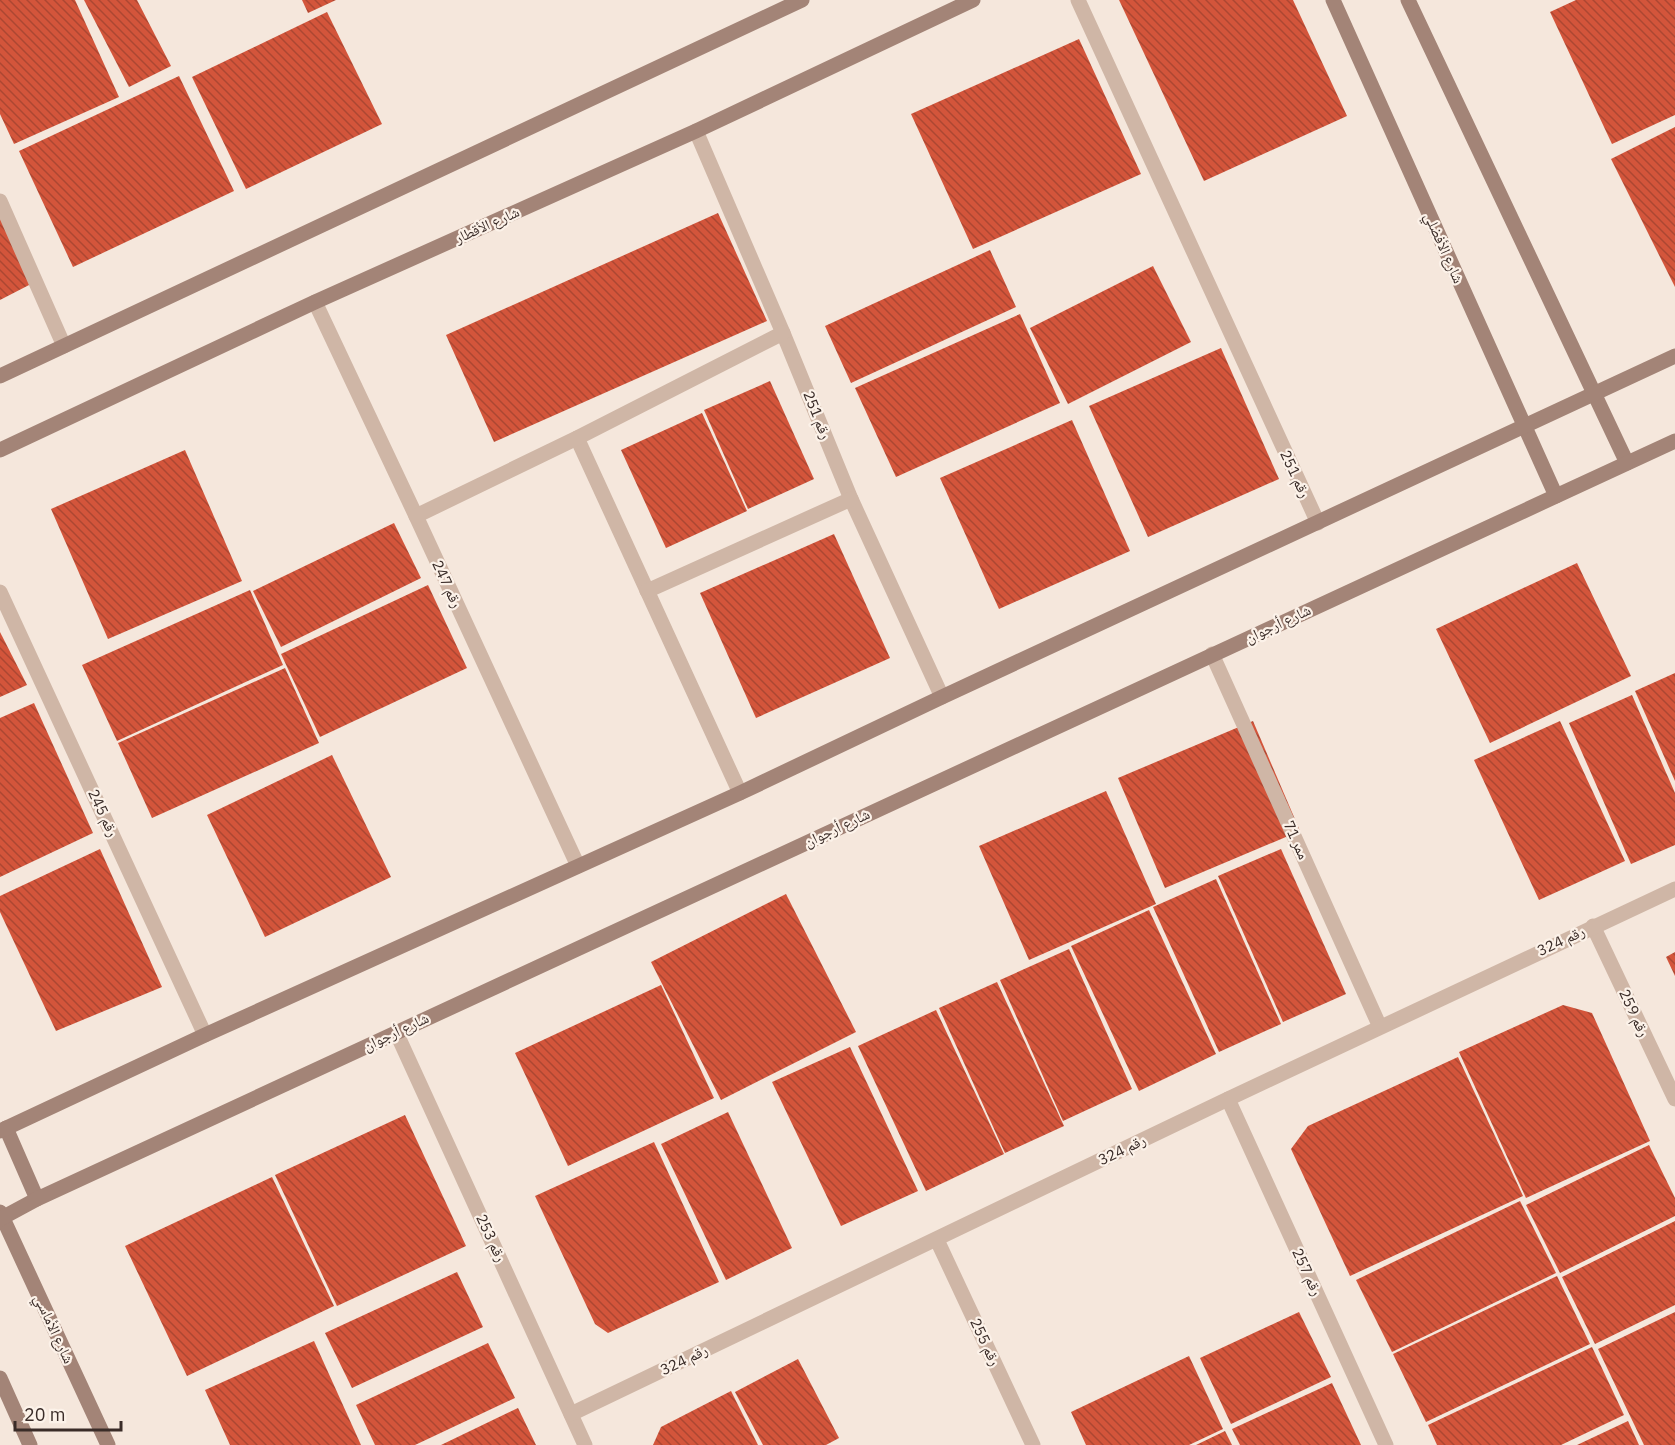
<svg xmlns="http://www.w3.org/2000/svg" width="1675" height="1445" font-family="'IBM Plex Sans','Noto Naskh Arabic',sans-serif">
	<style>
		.building { fill: url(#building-back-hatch) }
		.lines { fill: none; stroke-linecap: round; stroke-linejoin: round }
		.street { stroke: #cfb6a6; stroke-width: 15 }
		.secondary { stroke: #a38477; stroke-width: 15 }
		.labels { text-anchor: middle; stroke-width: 4.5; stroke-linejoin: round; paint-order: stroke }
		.street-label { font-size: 15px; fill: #3a2c28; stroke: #fcf2e9 }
	</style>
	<defs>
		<pattern id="building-back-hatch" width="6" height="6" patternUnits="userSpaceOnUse" patternTransform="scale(1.5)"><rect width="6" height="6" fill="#d3553b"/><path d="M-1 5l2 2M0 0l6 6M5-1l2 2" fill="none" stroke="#ac4732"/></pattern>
	</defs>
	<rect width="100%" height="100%" fill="#f5e7dc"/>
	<g class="building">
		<polygon points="0,0 75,0 119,97 14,144 0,114"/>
		<polygon points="84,0 137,0 171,66 129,87"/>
		<polygon points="302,0 336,0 308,13"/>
		<polygon points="1119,0 1293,0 1347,116 1204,181"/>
		<polygon points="1576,0 1675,0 1675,115 1612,144 1550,12"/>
		<polygon points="327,12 382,124 246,189 192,77"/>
		<polygon points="1079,39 1141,174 973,249 911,114"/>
		<polygon points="179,76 234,191 73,267 19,151"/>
		<polygon points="1675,127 1675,287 1611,159"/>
		<polygon points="718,213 767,321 494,442 446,335"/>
		<polygon points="0,214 31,284 0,300"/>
		<polygon points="990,250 1016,307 851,383 825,326"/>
		<polygon points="1153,266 1191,342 1068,404 1030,328"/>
		<polygon points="1020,314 1060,403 896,477 855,388"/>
		<polygon points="1221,348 1279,479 1148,537 1089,406"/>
		<polygon points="770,381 814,479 748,509 704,410"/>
		<polygon points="702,413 747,511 666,548 621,450"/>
		<polygon points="1072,420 1130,551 999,609 940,478"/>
		<polygon points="185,450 242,581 108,639 51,509"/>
		<polygon points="394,523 421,578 281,647 253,591"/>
		<polygon points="834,534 890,658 756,718 700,593"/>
		<polygon points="1577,563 1631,676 1490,743 1436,629"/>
		<polygon points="428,585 467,668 320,737 281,654"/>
		<polygon points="250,590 283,665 117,741 82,665"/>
		<polygon points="0,632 27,685 0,697"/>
		<polygon points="285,668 319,743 152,818 118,743"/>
		<polygon points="1675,673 1675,781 1635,691"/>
		<polygon points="1632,695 1675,793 1675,845 1631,864 1569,723"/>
		<polygon points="34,703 93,833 0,877 0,718"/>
		<polygon points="1253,721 1300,831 1165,888 1118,778"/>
		<polygon points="1560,721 1625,861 1539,900 1474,760"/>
		<polygon points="332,755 391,877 265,937 207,815"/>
		<polygon points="1106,791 1156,904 1029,960 979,846"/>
		<polygon points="100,849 162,987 56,1031 0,912 0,896"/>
		<polygon points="1281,849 1346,994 1283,1022 1218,876"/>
		<polygon points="1216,879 1281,1024 1219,1052 1153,907"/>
		<polygon points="786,894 856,1032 721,1100 651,962"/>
		<polygon points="1149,910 1216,1054 1139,1091 1071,946"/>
		<polygon points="1069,949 1132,1089 1063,1121 1000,980"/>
		<polygon points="1675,952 1675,976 1666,957"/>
		<polygon points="997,982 1064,1126 1005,1153 939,1008"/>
		<polygon points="661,985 714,1098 568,1166 515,1053"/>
		<polygon points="1563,1005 1592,1013 1650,1141 1526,1198 1459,1052"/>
		<polygon points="936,1010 1004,1154 926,1191 858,1046"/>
		<polygon points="850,1047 918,1191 841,1226 772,1082"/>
		<polygon points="1458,1057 1523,1196 1350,1276 1291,1149 1308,1126"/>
		<polygon points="728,1112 792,1248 726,1280 661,1144"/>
		<polygon points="405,1115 466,1246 337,1306 275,1175"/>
		<polygon points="654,1142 719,1282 608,1333 595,1324 535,1196"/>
		<polygon points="1649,1145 1675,1198 1675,1216 1560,1273 1526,1205"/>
		<polygon points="272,1177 334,1306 187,1376 125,1246"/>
		<polygon points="1520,1201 1556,1273 1392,1352 1356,1280"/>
		<polygon points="1675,1221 1675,1305 1595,1344 1562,1277"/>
		<polygon points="457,1272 483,1327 352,1388 325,1333"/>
		<polygon points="1557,1276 1590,1344 1426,1422 1393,1354"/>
		<polygon points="1299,1312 1331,1377 1231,1424 1200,1358"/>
		<polygon points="1675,1312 1675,1445 1644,1445 1598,1349"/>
		<polygon points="314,1341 361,1445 230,1445 205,1390"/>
		<polygon points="488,1343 515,1398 415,1445 375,1445 356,1405"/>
		<polygon points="1592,1347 1624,1415 1561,1445 1437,1445 1428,1425"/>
		<polygon points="1189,1356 1223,1429 1189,1445 1086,1445 1071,1412"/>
		<polygon points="798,1359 839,1438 826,1445 763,1445 735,1392"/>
		<polygon points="1332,1383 1361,1445 1240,1445 1232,1429"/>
		<polygon points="731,1391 758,1445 653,1445 661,1427"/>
		<polygon points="518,1408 536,1445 441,1445"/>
		<polygon points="1628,1421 1639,1445 1577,1445"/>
		<polygon points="1225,1431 1232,1445 1196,1445"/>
	</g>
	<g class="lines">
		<g class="street">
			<polyline points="1078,0 1318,523"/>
			<polyline points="696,131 783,333 851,499 942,697"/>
			<polyline points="0,201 64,346"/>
			<polyline points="315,302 416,516 578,866"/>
			<polyline points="577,438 740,793"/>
			<polyline points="416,516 577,438 783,333"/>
			<polyline points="647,591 851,499"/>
			<polyline points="0,592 205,1035"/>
			<polyline points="1212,654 1380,1027"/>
			<polyline points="1593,926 1675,1099"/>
			<polyline points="396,1032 585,1445"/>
			<polyline points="1228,1099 1386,1445"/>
			<polyline points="937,1240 1033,1445"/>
			<polyline points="571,1414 1228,1099 1675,889"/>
		</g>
		<g class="secondary">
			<polyline points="1333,0 1556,496"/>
			<polyline points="1408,0 1627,463"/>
			<polyline points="0,376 802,0"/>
			<polyline points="0,450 315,302 696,131 973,0"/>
			<polyline points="6,1128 37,1199"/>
			<polyline points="0,1131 205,1035 740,793 942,697 1675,356"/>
			<polyline points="0,1212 108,1445"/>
			<polyline points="0,1219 37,1199 1675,441"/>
			<polyline points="0,1378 30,1445"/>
		</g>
	</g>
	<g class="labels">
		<g class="street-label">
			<text transform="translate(487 225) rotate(-24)" y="5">شارع الأقطار</text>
			<text transform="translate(1444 248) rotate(66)" y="5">شارع الأفضلي</text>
			<text transform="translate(817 415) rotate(68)" y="5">رقم 251</text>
			<text transform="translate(1295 474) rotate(65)" y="5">رقم 251</text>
			<text transform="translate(447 584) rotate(65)" y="5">رقم 247</text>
			<text transform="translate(1278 624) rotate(-25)" y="5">شارع أرجوان</text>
			<text transform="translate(103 813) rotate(65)" y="5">رقم 245</text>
			<text transform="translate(837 828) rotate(-25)" y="5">شارع أرجوان</text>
			<text transform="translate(1296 840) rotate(66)" y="5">ممر 71</text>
			<text transform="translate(1561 941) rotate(-25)" y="5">رقم 324</text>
			<text transform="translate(1634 1013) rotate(65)" y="5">رقم 259</text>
			<text transform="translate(396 1032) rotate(-25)" y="5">شارع أرجوان</text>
			<text transform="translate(1122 1150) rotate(-26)" y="5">رقم 324</text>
			<text transform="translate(491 1238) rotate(65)" y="5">رقم 253</text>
			<text transform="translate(1307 1272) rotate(65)" y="5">رقم 257</text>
			<text transform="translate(54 1329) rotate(65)" y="5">شارع الأماسي</text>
			<text transform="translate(985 1342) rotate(65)" y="5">رقم 255</text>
			<text transform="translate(684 1360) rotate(-26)" y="5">رقم 324</text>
		</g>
	</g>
	<path d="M15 1421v9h106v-9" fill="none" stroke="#3a2c28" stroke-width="3"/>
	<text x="24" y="1421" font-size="18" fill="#3a2c28" stroke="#fcf2e9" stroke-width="4.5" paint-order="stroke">20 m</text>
</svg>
